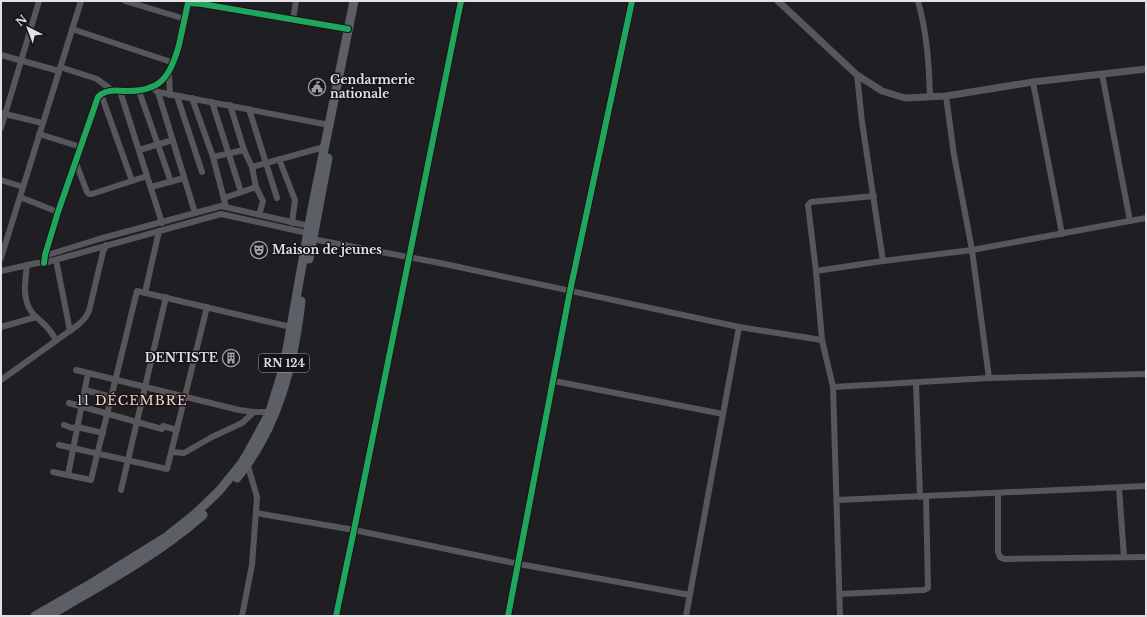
<svg xmlns="http://www.w3.org/2000/svg" width="1147" height="617" font-family="'Libre Baskerville',serif">
	<style>
		.lines { fill: none; stroke-linecap: round; stroke-linejoin: round }
		.minor { stroke: #57575b; stroke-width: 6 }
		.tertiary { stroke: #57575b; stroke-width: 7 }
		.primary { stroke: #5c5f65; stroke-width: 9 }
		.cycleway-casing { stroke: #14131b; stroke-width: 8 }
		.cycleway { stroke: #20a55d; stroke-width: 6 }
		.labels { text-anchor: middle; stroke-width: 3; stroke-linejoin: round; paint-order: stroke }
		.shield { fill: #14131b; stroke: #a4a3aa; stroke-width: 1 }
		.shield-label { font-size: 11px; font-weight: bold; fill: #e1e1e7 }
		.poi-label { font-size: 12px; font-weight: bold; fill: #e1e1e7; stroke: #14131b; text-anchor: start }
		.neighbourhood-label { font-size: 13px; letter-spacing: 1px; fill: #ffcdc0; stroke: #14131b }
	</style>
	<rect width="100%" height="100%" fill="#1f1f23"/>
	<g class="lines">
		<g class="minor">
			<polyline points="125,1 185,19"/>
			<path d="M918 1C927 33 929 64 930 97"/>
			<polyline points="293,19 296,1"/>
			<polyline points="72,29 174,63"/>
			<polyline points="1,55 59,71"/>
			<polyline points="60,67 97,79 113,91"/>
			<polyline points="169,74 170,95"/>
			<polyline points="1102,74 1130,221"/>
			<polyline points="857,75 862,122 883,261"/>
			<polyline points="1033,82 1062,234"/>
			<polyline points="155,90 158,92 195,213"/>
			<polyline points="120,91 162,223"/>
			<polyline points="139,91 171,182"/>
			<polyline points="158,92 329,125"/>
			<polyline points="101,94 132,181"/>
			<polyline points="177,96 202,172"/>
			<polyline points="946,96 954,155 972,250 989,378"/>
			<polyline points="192,98 213,157 226,207"/>
			<polyline points="212,102 241,192"/>
			<polyline points="230,105 244,150 252,167 256,187 263,201 259,215"/>
			<polyline points="249,109 277,198"/>
			<polyline points="1,113 42,123"/>
			<polyline points="1,128 39,1"/>
			<polyline points="39,134 81,147"/>
			<polyline points="139,150 173,140"/>
			<polyline points="213,157 244,150"/>
			<polyline points="279,159 295,200 292,223"/>
			<polyline points="76,163 87,192 89,194 92,194 147,176"/>
			<polyline points="252,167 324,147"/>
			<polyline points="1,180 23,187"/>
			<polyline points="151,187 184,178"/>
			<polyline points="20,197 58,212"/>
			<polyline points="224,198 256,187"/>
			<polyline points="312,239 440,263 739,327 822,340"/>
			<polyline points="44,256 99,239 221,206 309,226"/>
			<polyline points="1,258 81,1"/>
			<polyline points="56,260 70,331"/>
			<path d="M44 263 45 255 58 212 98 97C104 90 116 90 124 91 160 92 170 78 179 45 182 31 185 17 188 3L202 4 348 29"/>
			<path d="M27 265C25 283 21 302 35 316 45 325 49 328 56 340"/>
			<polyline points="1,271 37,263 44,263 221,214 307,233"/>
			<polyline points="816,271 883,261 972,250 1146,218"/>
			<polyline points="145,293 159,231"/>
			<polyline points="1,327 36,317"/>
			<polyline points="76,370 239,410 254,412"/>
			<polyline points="1,380 78,325 85,318 89,311 103,252 106,245"/>
			<polyline points="554,381 723,414"/>
			<polyline points="916,382 920,497"/>
			<polyline points="833,387 989,378 1146,374"/>
			<polyline points="85,390 111,397"/>
			<polyline points="69,403 162,429 163,426 177,430"/>
			<polyline points="64,425 72,428 77,427 103,433"/>
			<polyline points="59,445 167,469 207,307"/>
			<polyline points="172,452 184,453 212,437 242,423 254,412 269,412"/>
			<polyline points="53,472 91,480 137,291 291,327"/>
			<polyline points="68,475 88,373"/>
			<polyline points="1119,488 1124,557"/>
			<polyline points="121,490 166,297"/>
			<polyline points="998,493 998,552 1000,557 1004,559 1146,557"/>
			<polyline points="837,500 1146,486"/>
			<polyline points="256,513 354,530 519,564 690,595"/>
			<polyline points="840,594 924,590 928,588 926,496"/>
			<polyline points="242,616 252,565 257,497 248,466"/>
			<polyline points="336,616 354,530 461,1"/>
			<polyline points="508,616 570,291 632,1"/>
			<polyline points="686,616 739,327"/>
			<polyline points="840,616 833,387 822,340 816,271 808,205 811,202 874,196"/>
		</g>
		<polyline class="tertiary" points="778,1 857,75 882,91 905,98 946,96 1033,82 1146,69"/>
		<g class="primary">
			<polyline points="309,259 328,158"/>
			<path d="M237 478C278 428 294 364 301 301"/>
			<polyline points="35,616 87,586 166,537 195,514 219,491 241,464 249,451 269,414 284,366 312,209 354,1"/>
			<path d="M48 616C102 585 156 556 203 515"/>
		</g>
		<g class="cycleway-casing">
			<g id="cycleway">
				<path d="M44 263 45 255 58 212 98 97C104 90 116 90 124 91 160 92 170 78 179 45 182 31 185 17 188 3L202 4 348 29"/>
				<polyline points="336,616 354,530 461,1"/>
				<polyline points="508,616 570,291 632,1"/>
			</g>
		</g>
		<use href="#cycleway" class="cycleway"/>
	</g>
	<defs>
		<g id="civic-ring" transform="scale(0.9)"><circle r="9.5" fill="#14131b" stroke="#9d9da2" stroke-width="1.5"/><path d="M-.6-6.5H3V-4.5H.6V-3L4-1V1h2V6H-6V1h2V-1L-.6-3ZM-1.2 2.5V6h2.4V2.5Z" fill="#9d9da2"/></g>
		<g id="theatre-ring" transform="scale(0.9)"><circle r="9.5" fill="#14131b" stroke="#9d9da2" stroke-width="1.5"/><path d="M-5-5.5Q0-4 5-5.5V0Q5 5 0 6Q-5 5-5 0ZM-3.3-2.5H-1v1.5H-3.3ZM1-2.5H3.3v1.5H1ZM-2.8 1Q0 5.5 2.8 1Z" fill="#9d9da2"/></g>
		<g id="building-ring" transform="scale(0.9)"><circle r="9.5" fill="#14131b" stroke="#9d9da2" stroke-width="1.5"/><path d="M-4-6H4V6H1V3H-1V6H-4ZM-2.5-4.3h1.7v1.8h-1.7ZM.8-4.3h1.7v1.8H.8ZM-2.5-1h1.7V.8h-1.7ZM.8-1h1.7V.8H.8Z" fill="#9d9da2"/></g>
	</defs>
	<g fill-rule="evenodd">
		<use href="#civic-ring" x="317" y="87"/>
		<use href="#theatre-ring" x="259" y="250"/>
		<use href="#building-ring" x="231" y="358"/>
	</g>
	<g class="labels">
		<rect class="shield" x="259" y="354" width="50" height="18" rx="3"/>
		<g class="shield-label">
			<text x="284" y="367">RN 124</text>
		</g>
		<g class="poi-label">
			<text x="330" y="84">Gendarmerie<tspan x="330" dy="14">nationale</tspan></text>
			<text x="272" y="254">Maison de jeunes</text>
			<text x="218" y="362" text-anchor="end">DENTISTE</text>
		</g>
		<g class="neighbourhood-label">
			<text x="132" y="405">11 DÉCEMBRE</text>
		</g>
	</g>
	<rect width="1147" height="617" fill="none" stroke="#e1e1e7" stroke-width="4"/>
	<g transform="translate(28 28) rotate(318)" stroke="#14131b" stroke-width="3" paint-order="stroke">
	<path d="M0-3L7 15L0 10L-7 15Z" fill="#e1e1e7"/>
	<text y="-6" font-size="11" font-weight="bold" text-anchor="middle" fill="#e1e1e7">N</text>
	</g>
</svg>
